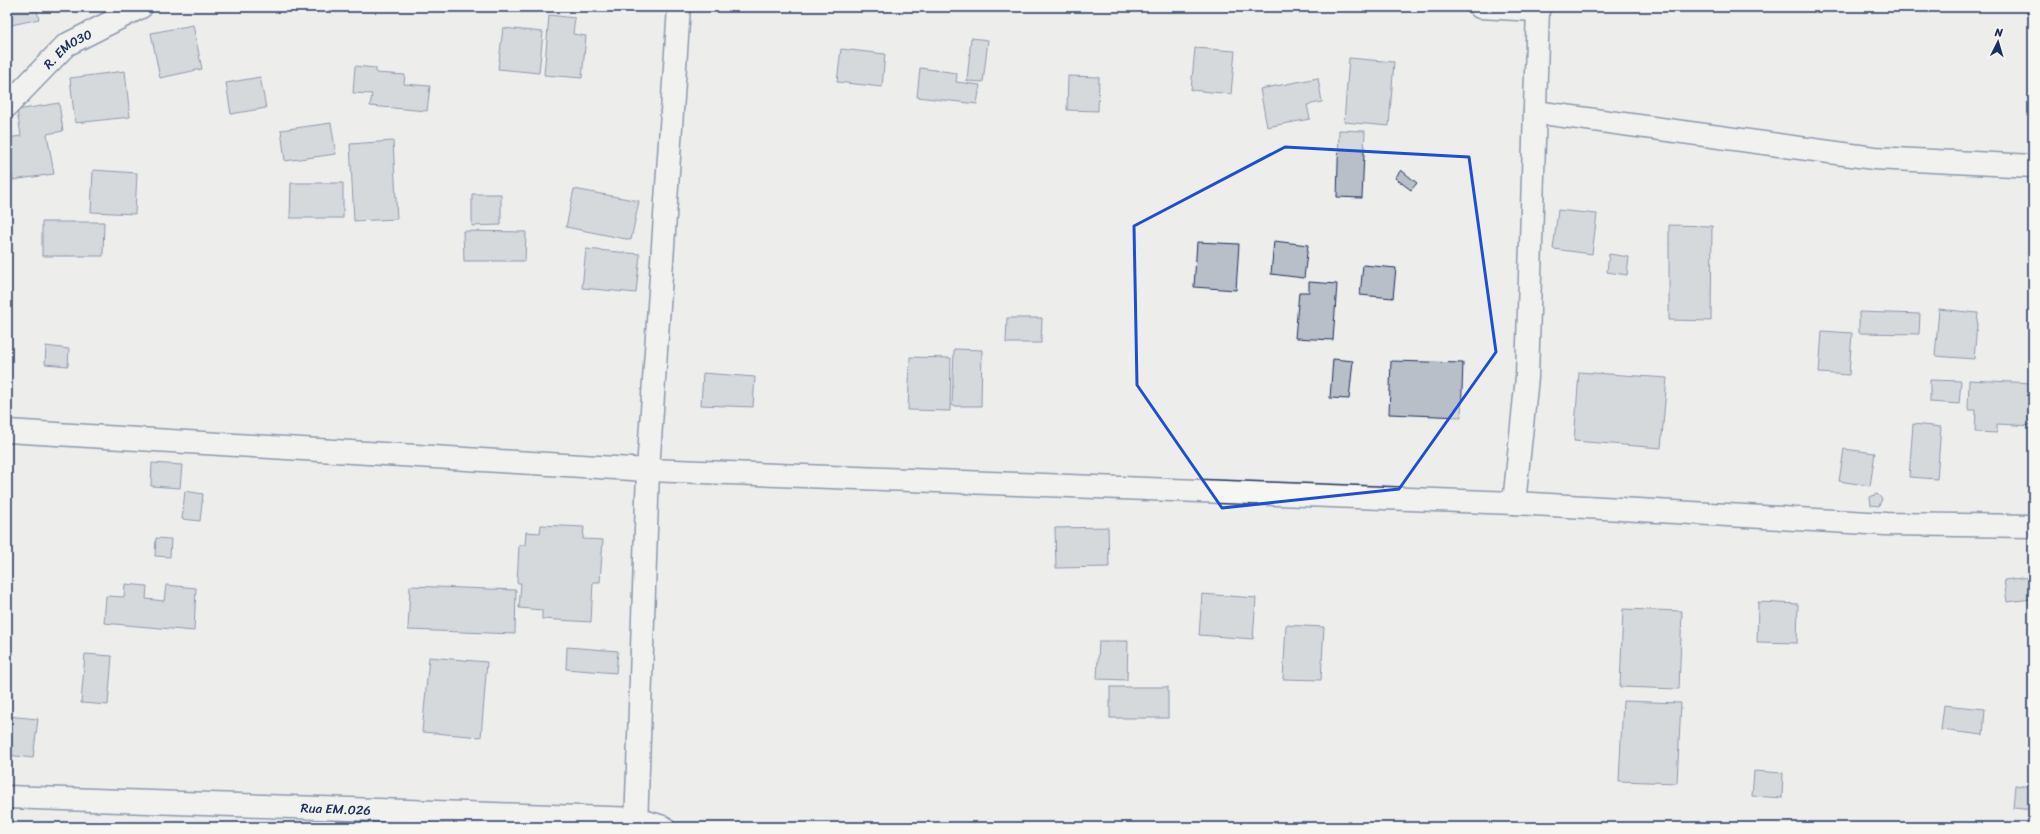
<svg xmlns="http://www.w3.org/2000/svg" width="2040" height="834" font-family="Sriracha,sans-serif">
	<style>
		.building { fill: #b9bfc8; stroke: #1b2f5e }
		.lines { fill: none; stroke-linecap: round; stroke-linejoin: round }
		.minor-casing { stroke: #1b2f5e; stroke-width: 25 }
		.minor { stroke: #f6f6f2; stroke-width: 22 }
		.marked { fill: none; stroke: #1d4ed8; stroke-width: 3; stroke-linejoin: round }
		.labels { text-anchor: middle; stroke-width: 3; stroke-linejoin: round; paint-order: stroke }
		.street-label { font-size: 13px; fill: #1b2f5e; stroke: #f6f6f2 }
	</style>
	<rect width="100%" height="100%" fill="#edeeec"/>
	<filter id="ink" filterUnits="userSpaceOnUse"><feTurbulence type="fractalNoise" baseFrequency=".025" numOctaves="2"/><feDisplacementMap in="SourceGraphic" scale="8" xChannelSelector="R" yChannelSelector="G"/><feConvolveMatrix kernelMatrix="1 2 1 2 8 2 1 2 1" color-interpolation-filters="sRGB"/></filter>
	<g filter="url(#ink)">
		<g class="building">
			<polygon points="7,7 36,7 39,19 7,26"/>
			<polygon points="549,15 575,18 573,34 586,36 582,78 544,75"/>
			<polygon points="193,25 202,69 160,78 151,33"/>
			<polygon points="503,28 543,32 539,73 498,69"/>
			<polygon points="971,38 988,40 983,82 967,81"/>
			<polygon points="1195,48 1235,51 1231,94 1191,90"/>
			<polygon points="841,49 885,54 882,87 837,82"/>
			<polygon points="1349,58 1394,62 1389,126 1344,122"/>
			<polygon points="355,66 376,68 376,73 405,75 404,84 430,86 427,111 370,106 372,94 353,93"/>
			<polygon points="920,68 957,73 956,82 980,85 977,104 917,97"/>
			<polygon points="125,71 130,117 75,123 70,78"/>
			<polygon points="1068,76 1099,77 1098,111 1067,110"/>
			<polygon points="260,77 266,108 231,114 226,83"/>
			<polygon points="1318,78 1322,102 1307,105 1310,119 1267,127 1260,89"/>
			<polygon points="59,103 63,131 47,134 54,174 13,180 7,138 21,136 17,110"/>
			<polygon points="331,123 336,154 285,161 281,130"/>
			<polygon points="1339,130 1365,131 1362,198 1337,197"/>
			<polygon points="393,141 397,219 354,221 350,144"/>
			<polygon points="93,170 137,173 135,214 91,212"/>
			<polygon points="1401,170 1417,183 1411,190 1395,178"/>
			<polygon points="291,183 343,183 343,218 290,218"/>
			<polygon points="574,189 639,201 631,240 566,227"/>
			<polygon points="472,194 501,194 501,225 472,226"/>
			<polygon points="1558,210 1597,214 1592,254 1553,249"/>
			<polygon points="42,222 104,222 103,256 42,256"/>
			<polygon points="1669,225 1712,226 1711,321 1669,320"/>
			<polygon points="463,231 526,232 525,261 464,261"/>
			<polygon points="1274,241 1308,245 1304,278 1271,274"/>
			<polygon points="1197,242 1239,244 1236,290 1194,287"/>
			<polygon points="586,249 640,254 636,293 582,288"/>
			<polygon points="1609,254 1629,257 1627,275 1607,272"/>
			<polygon points="1363,265 1396,268 1393,298 1360,295"/>
			<polygon points="1309,282 1337,284 1333,340 1295,338 1299,292 1309,292"/>
			<polygon points="1939,309 1978,313 1974,359 1935,356"/>
			<polygon points="1859,312 1920,314 1919,334 1859,333"/>
			<polygon points="1007,318 1042,318 1041,343 1006,343"/>
			<polygon points="1822,331 1852,333 1849,375 1819,373"/>
			<polygon points="46,346 69,349 68,366 45,364"/>
			<polygon points="954,349 982,350 981,406 952,406"/>
			<polygon points="910,357 951,358 950,411 908,410"/>
			<polygon points="1333,359 1353,361 1349,399 1330,398"/>
			<polygon points="1391,361 1463,363 1461,417 1389,414"/>
			<polygon points="1579,372 1667,378 1661,448 1574,441"/>
			<polygon points="703,373 755,377 753,407 701,405"/>
			<polygon points="1930,380 1961,381 1959,404 1930,402"/>
			<polygon points="1969,380 2033,383 2033,426 1997,424 1997,433 1975,432 1976,410 1968,410"/>
			<polygon points="1913,424 1941,427 1937,479 1909,477"/>
			<polygon points="1844,449 1875,453 1870,486 1839,481"/>
			<polygon points="152,463 182,465 180,488 151,486"/>
			<polygon points="185,491 203,494 200,521 182,519"/>
			<polygon points="1877,494 1882,499 1879,506 1871,505 1870,497"/>
			<polygon points="541,525 584,527 583,539 603,540 600,582 593,582 591,622 542,619 542,610 519,608 521,583 517,583 519,545 525,545 526,532 540,533"/>
			<polygon points="1108,527 1109,567 1056,568 1055,528"/>
			<polygon points="156,538 171,539 170,557 155,556"/>
			<polygon points="2030,577 2032,599 2007,602 2004,580"/>
			<polygon points="125,584 147,586 146,599 164,601 166,585 196,588 194,631 104,623 106,596 124,597"/>
			<polygon points="410,586 516,590 515,634 408,630"/>
			<polygon points="1202,594 1256,598 1253,639 1199,635"/>
			<polygon points="1758,602 1798,604 1797,643 1757,642"/>
			<polygon points="1623,609 1682,611 1679,689 1620,687"/>
			<polygon points="1286,625 1324,627 1321,680 1283,679"/>
			<polygon points="1099,641 1128,641 1127,680 1097,679"/>
			<polygon points="567,647 618,651 616,673 566,669"/>
			<polygon points="85,654 112,656 108,705 81,703"/>
			<polygon points="429,657 487,662 481,737 422,732"/>
			<rect x="1110" y="687" width="58" height="31"/>
			<polygon points="1623,701 1681,703 1677,783 1619,781"/>
			<polygon points="1944,705 1985,709 1983,735 1941,730"/>
			<polygon points="7,716 38,719 33,758 7,755"/>
			<polygon points="1754,771 1783,773 1782,798 1752,796"/>
			<polygon points="2015,785 2033,787 2033,810 2013,808"/>
		</g>
		<g class="lines">
			<g class="minor-casing">
				<g id="minor">
					<polyline points="1480,7 1538,10"/>
					<path id="s1" d="M7 106 66 45 141 7"/>
					<polyline points="1535,112 1874,158 2033,166"/>
					<polyline points="7,431 648,470 1514,503 1886,524 2033,526"/>
					<polyline points="1514,503 1527,377 1538,7"/>
					<path id="s2" d="M7 797 637 819 663 827"/>
					<polyline points="636,827 648,470 679,7"/>
				</g>
			</g>
			<use href="#minor" class="minor"/>
		</g>
	</g>
	<path d="M0 0H2040V834H0ZM1285 147 1469 157 1496 352 1399 489 1222 508 1137 385 1134 226Z" fill="#edeeec" fill-opacity=".55" fill-rule="evenodd"/>
	<path class="marked" d="M1285 147 1469 157 1496 352 1399 489 1222 508 1137 385 1134 226Z"/>
	<g class="labels">
		<g class="street-label">
			<text dy="5" stroke="none"><textPath href="#s1" startOffset="84">R. EM030</textPath></text>
			<text dy="5" stroke="none"><textPath href="#s2" startOffset="329">Rua EM.026</textPath></text>
		</g>
	</g>
	<rect width="2040" height="834" fill="none" stroke="#f6f6f2" stroke-width="24"/>
	<rect x="12" y="12" width="2016" height="810" fill="none" stroke="#1b2f5e" stroke-width="1.5" filter="url(#ink)"/>
	<g transform="translate(1998 42) rotate(5)" stroke="#f6f6f2" stroke-width="3" paint-order="stroke">
	<path d="M0-3L7 15L0 10L-7 15Z" fill="#1b2f5e"/>
	<text y="-6" font-size="11" font-weight="bold" text-anchor="middle" fill="#1b2f5e">N</text>
	</g>
</svg>
